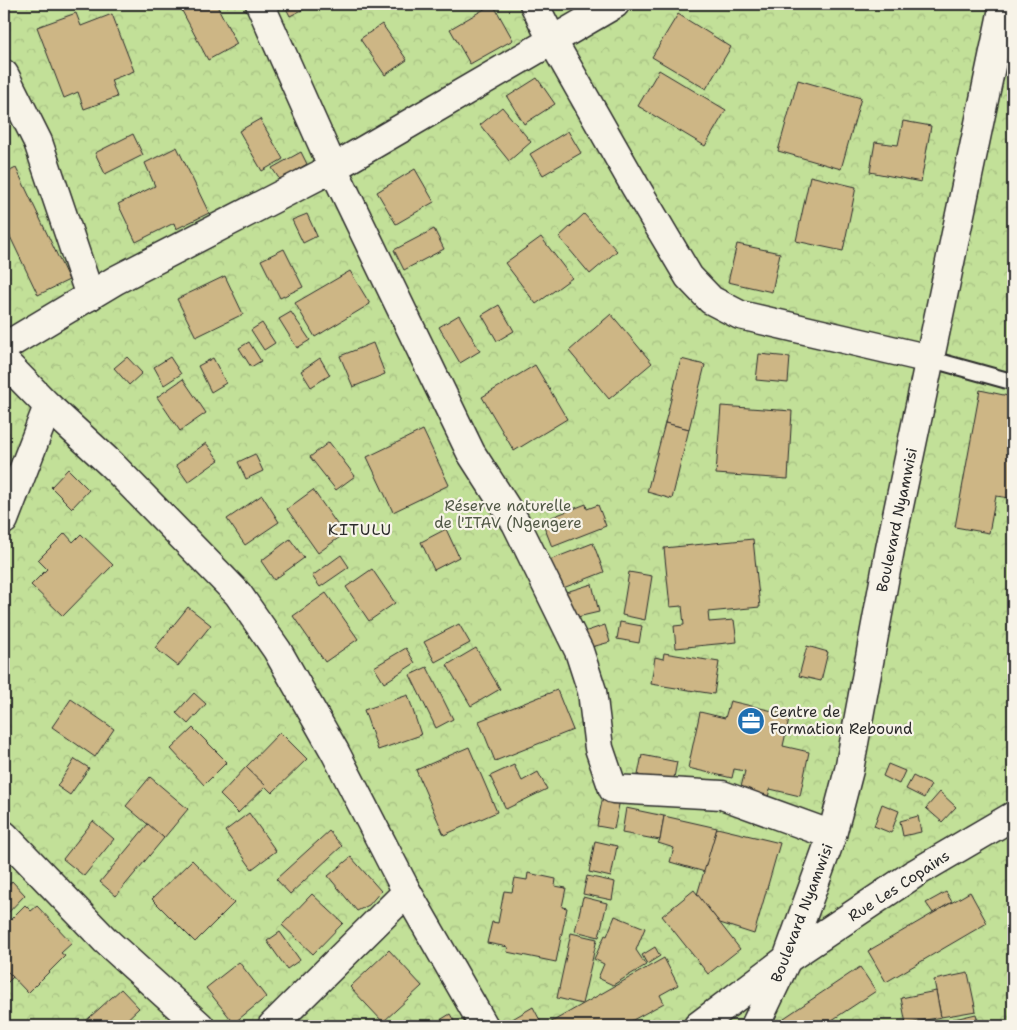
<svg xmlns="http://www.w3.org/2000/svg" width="1017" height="1030" font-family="'Shantell Sans',sans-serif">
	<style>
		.park { fill: url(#park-crowns); stroke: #768662 }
		.building { fill: #cdb685; stroke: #2b2b2b }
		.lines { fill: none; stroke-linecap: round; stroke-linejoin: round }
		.lane-casing { stroke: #2b2b2b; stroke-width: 19 }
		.street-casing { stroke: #2b2b2b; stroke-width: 31 }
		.secondary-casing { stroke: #2b2b2b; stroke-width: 31 }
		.lane { stroke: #f7f3e8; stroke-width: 15 }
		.street { stroke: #f7f3e8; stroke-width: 28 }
		.secondary { stroke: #f7f3e8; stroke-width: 28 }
		.labels { text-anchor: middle; stroke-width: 4.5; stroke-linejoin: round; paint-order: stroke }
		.park-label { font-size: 15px; fill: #515846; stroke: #f7f3e8 }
		.street-label { font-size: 15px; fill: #2b2b2b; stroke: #f7f3e8 }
		.poi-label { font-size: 15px; fill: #2b2b2b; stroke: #f7f3e8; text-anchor: start }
		.neighbourhood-label { font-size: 16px; letter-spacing: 1px; fill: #2b2b2b; stroke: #f7f3e8 }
	</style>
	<defs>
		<pattern id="park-crowns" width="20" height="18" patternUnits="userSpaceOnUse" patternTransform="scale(1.25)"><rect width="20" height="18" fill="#c2e098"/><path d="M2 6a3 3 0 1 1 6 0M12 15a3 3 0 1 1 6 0" fill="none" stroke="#a7c083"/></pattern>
	</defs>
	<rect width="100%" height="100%" fill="#efe7d4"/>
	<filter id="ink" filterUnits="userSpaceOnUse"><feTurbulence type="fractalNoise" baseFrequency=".02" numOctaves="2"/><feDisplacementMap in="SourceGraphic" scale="10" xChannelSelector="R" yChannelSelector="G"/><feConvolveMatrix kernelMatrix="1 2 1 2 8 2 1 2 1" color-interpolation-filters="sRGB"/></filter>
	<g filter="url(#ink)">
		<rect class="park" x="4" y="4" width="1009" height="1022"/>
		<g class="building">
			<polygon points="186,4 216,4 237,44 208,60 180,7"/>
			<polygon points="284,4 314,4 290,16"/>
			<polygon points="493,4 513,40 470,64 450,29"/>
			<polygon points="76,13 81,26 112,14 134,71 111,80 117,97 84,109 78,92 64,98 37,27"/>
			<polygon points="678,14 731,47 706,89 652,57"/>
			<polygon points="382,24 407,60 385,75 360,39"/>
			<polygon points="659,70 726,110 705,146 638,106"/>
			<polygon points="537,78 555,104 524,124 507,97"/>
			<polygon points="798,80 861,98 841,169 778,151"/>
			<polygon points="502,107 531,142 509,161 480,125"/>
			<polygon points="260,119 283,159 262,171 239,131"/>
			<polygon points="903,121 931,126 921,182 870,172 875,142 898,145"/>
			<polygon points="568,131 581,153 543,175 530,154"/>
			<polygon points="133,134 143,155 105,174 95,153"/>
			<polygon points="177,147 209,213 176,229 174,223 136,242 118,204 155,186 145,163"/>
			<polygon points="301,152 307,164 280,180 272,168"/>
			<polygon points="16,168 69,280 38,295 4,224 4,174"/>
			<polygon points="415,169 434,202 396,224 377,192"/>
			<polygon points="810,176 856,187 843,251 796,241"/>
			<polygon points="307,214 317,236 303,243 292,220"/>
			<polygon points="584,214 617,251 590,274 559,237"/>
			<polygon points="434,229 444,249 404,270 394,250"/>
			<polygon points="541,237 572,278 536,304 505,263"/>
			<polygon points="737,244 780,253 772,292 728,282"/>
			<polygon points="284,249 303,287 280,298 261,260"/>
			<polygon points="350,271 370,304 315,337 295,303"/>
			<polygon points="225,276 243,314 196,337 177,299"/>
			<polygon points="499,305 514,331 497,341 482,315"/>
			<polygon points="291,312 310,340 297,348 279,319"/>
			<polygon points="611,314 652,363 609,399 569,351"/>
			<polygon points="459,315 480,351 460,363 439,327"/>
			<polygon points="262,323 275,343 264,350 251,330"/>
			<polygon points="249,342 261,361 251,367 239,348"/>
			<polygon points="373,343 385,374 353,387 340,356"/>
			<polygon points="759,354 790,357 788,383 756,380"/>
			<polygon points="127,357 142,373 129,385 114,368"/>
			<polygon points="170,357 181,374 164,385 154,367"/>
			<polygon points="213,358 226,383 211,392 198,366"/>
			<polygon points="320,358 330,375 311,387 301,371"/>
			<polygon points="681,359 705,365 689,429 665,423"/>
			<polygon points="535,365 567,419 514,451 482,397"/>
			<polygon points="183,379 206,413 180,431 157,397"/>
			<polygon points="980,390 1013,397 1013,403 1008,430 1013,431 1013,478 1010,498 996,496 989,533 955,527"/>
			<polygon points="721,406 792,411 788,479 716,474"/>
			<polygon points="665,423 689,429 672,499 647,492"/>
			<polygon points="423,430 449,485 393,512 367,457"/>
			<polygon points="329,442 355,476 336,490 310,457"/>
			<polygon points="206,443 219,460 188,482 176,465"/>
			<polygon points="255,454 263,471 246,479 238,462"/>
			<polygon points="68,469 89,490 72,508 51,487"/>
			<polygon points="313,490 344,534 318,553 287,509"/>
			<polygon points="262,495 279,522 245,545 227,519"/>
			<polygon points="586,504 587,509 598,505 606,526 552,547 544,526 554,522 552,517"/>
			<polygon points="446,529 459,557 434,570 421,542"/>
			<polygon points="65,533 73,542 81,534 113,565 63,616 31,585 47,569 38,560"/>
			<polygon points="290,539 304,558 274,580 261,561"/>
			<polygon points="753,539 760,607 708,612 709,622 734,620 737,642 676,648 674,626 684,625 682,606 670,607 664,548"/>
			<polygon points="593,543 604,572 558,590 547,561"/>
			<polygon points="341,555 349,567 320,587 312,576"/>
			<polygon points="372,569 395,603 369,621 346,587"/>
			<polygon points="629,572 652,576 645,620 622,615"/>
			<polygon points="592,584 599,612 573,618 566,592"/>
			<polygon points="326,593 358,639 325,662 293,616"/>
			<polygon points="188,607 211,625 178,666 155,648"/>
			<polygon points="620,622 642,626 639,643 617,639"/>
			<polygon points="459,624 470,643 435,662 424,642"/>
			<polygon points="605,625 610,642 588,648 584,632"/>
			<polygon points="807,646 828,652 821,681 799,676"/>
			<polygon points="406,648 415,663 384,683 374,667"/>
			<polygon points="476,648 500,689 471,706 447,665"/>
			<polygon points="664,653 719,662 714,694 651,684 655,657 663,659"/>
			<polygon points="427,667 453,719 436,728 410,675"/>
			<polygon points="557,690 573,730 495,761 479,721"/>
			<polygon points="194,693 206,704 188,724 176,713"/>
			<polygon points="408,695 421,735 378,750 364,710"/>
			<polygon points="71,699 114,729 95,757 52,727"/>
			<polygon points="730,701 790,715 783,746 809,752 800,796 770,789 767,802 739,795 745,771 734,769 732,778 688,768 700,712 725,718"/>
			<polygon points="193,728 227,762 204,785 171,749"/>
			<polygon points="280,732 307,759 272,793 246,767"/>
			<polygon points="469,747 497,812 444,835 416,770"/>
			<polygon points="642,755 677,762 673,783 638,775"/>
			<polygon points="75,759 89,768 70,795 57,786"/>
			<polygon points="888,764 905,771 899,784 883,776"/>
			<polygon points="514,765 522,781 538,772 547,789 506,809 490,776"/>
			<polygon points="246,767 266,786 238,813 220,795"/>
			<polygon points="913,776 931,785 924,798 906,789"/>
			<polygon points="150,777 188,809 164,838 126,806"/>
			<polygon points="940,792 956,807 942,822 926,808"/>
			<polygon points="603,796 620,800 614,829 597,826"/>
			<polygon points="882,804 899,811 891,833 874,826"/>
			<polygon points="626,808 664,816 660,840 622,833"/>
			<polygon points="249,813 276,851 252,869 225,831"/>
			<polygon points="664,816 717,828 705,872 670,862 674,848 658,843 660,840"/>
			<polygon points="918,816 921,832 903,836 900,821"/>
			<polygon points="93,821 114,839 84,876 63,859"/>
			<polygon points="148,824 164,838 116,896 100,882"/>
			<polygon points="717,828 780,843 754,934 720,923 697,895"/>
			<polygon points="329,831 342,846 290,894 276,879"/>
			<polygon points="595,841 617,846 611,877 589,872"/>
			<polygon points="351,857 381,891 369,905 357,911 328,876"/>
			<polygon points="192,860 234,903 195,942 152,899"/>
			<polygon points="528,873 556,879 555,886 566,888 562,907 567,908 556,962 507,952 508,947 487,943 492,922 498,923 504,891 512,892 515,878 527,880"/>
			<polygon points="587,876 615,882 612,900 583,894"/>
			<polygon points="12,881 25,895 4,917 4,890"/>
			<polygon points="694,890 740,949 708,974 662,916"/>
			<polygon points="946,892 952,902 933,913 926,903"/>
			<polygon points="970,892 987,923 886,982 868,951"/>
			<polygon points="312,894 343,923 313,954 282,925"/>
			<polygon points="583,897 607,903 599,937 575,931"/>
			<polygon points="25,905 31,911 37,906 72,943 61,953 65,956 28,993 4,968 4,926"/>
			<polygon points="615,916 645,928 636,950 646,965 613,985 598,978 604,964 594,959 605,935 607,936"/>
			<polygon points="280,932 300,960 287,969 267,941"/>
			<polygon points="571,933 597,939 582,1004 557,998"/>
			<polygon points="655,947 660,956 647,964 642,955"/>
			<polygon points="389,950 422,986 383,1022 350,987"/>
			<polygon points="664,958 678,985 660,995 664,1003 622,1026 549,1026 548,1024"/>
			<polygon points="239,962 266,997 234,1023 206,988"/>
			<polygon points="860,967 876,991 823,1026 790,1026 784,1018"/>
			<polygon points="4,968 13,977 4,986"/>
			<polygon points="968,973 976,1011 941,1017 934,980"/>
			<polygon points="121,989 139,1008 120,1026 80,1026"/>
			<polygon points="936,991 941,1017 906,1024 901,998"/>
			<polygon points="533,1007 543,1026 512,1026 509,1021"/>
			<polygon points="450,1014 457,1026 433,1026 432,1025"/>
			<polygon points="976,1014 979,1026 924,1026"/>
		</g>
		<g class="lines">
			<g class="lane-casing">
				<polyline id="lane" points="930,359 1013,382"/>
			</g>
			<g class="street-casing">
				<g id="street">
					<polyline points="260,4 333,168 471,453 516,523 579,651 592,691 599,748 613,789 722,795 832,835"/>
					<polyline points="534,4 552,40 635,186 689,277 711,300 740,315 930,359"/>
					<polyline points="4,74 38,142 90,296"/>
					<polyline points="4,347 116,280 333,168 615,4"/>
					<polyline points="4,361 48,406 112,465 238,594 277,650 335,752 407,892 484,1026"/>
					<polyline points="4,520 48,406"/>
					<polyline points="4,835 105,940 200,1026"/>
					<polyline points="272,1026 407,892"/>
				</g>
			</g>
			<g class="secondary-casing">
				<g id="secondary">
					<polyline points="698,1026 787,959 914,874 1013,816"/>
					<polyline points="755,1026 787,959 832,835 849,770 890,549 1004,4"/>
				</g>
			</g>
			<use href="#lane" class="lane"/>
			<use href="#street" class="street"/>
			<use href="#secondary" class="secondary"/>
		</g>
	</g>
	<defs>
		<g id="office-disc" transform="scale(1.4375)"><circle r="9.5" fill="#1f6fb2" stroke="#f7f3e8"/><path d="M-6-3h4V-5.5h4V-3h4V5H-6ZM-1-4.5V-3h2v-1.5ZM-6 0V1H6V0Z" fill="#fff"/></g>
	</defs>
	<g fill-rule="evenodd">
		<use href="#office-disc" x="751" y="721"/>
	</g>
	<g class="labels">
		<g class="park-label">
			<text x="508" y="511">Réserve naturelle<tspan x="508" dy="17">de l'ITAV (Ngengere</tspan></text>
		</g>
		<g class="street-label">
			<text transform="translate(897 520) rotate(-78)" y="5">Boulevard Nyamwisi</text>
			<text transform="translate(899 886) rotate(-33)" y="5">Rue Les Copains</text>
			<text transform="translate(802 913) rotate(-69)" y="5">Boulevard Nyamwisi</text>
		</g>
		<g class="poi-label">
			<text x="770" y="717">Centre de<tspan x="770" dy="17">Formation Rebound</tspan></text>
		</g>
		<g class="neighbourhood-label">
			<text x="360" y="535">KITULU</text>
		</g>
	</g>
	<rect width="1017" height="1030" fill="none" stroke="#f7f3e8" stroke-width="20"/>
	<rect x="10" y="10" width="997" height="1010" fill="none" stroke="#2b2b2b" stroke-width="2" filter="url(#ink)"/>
</svg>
